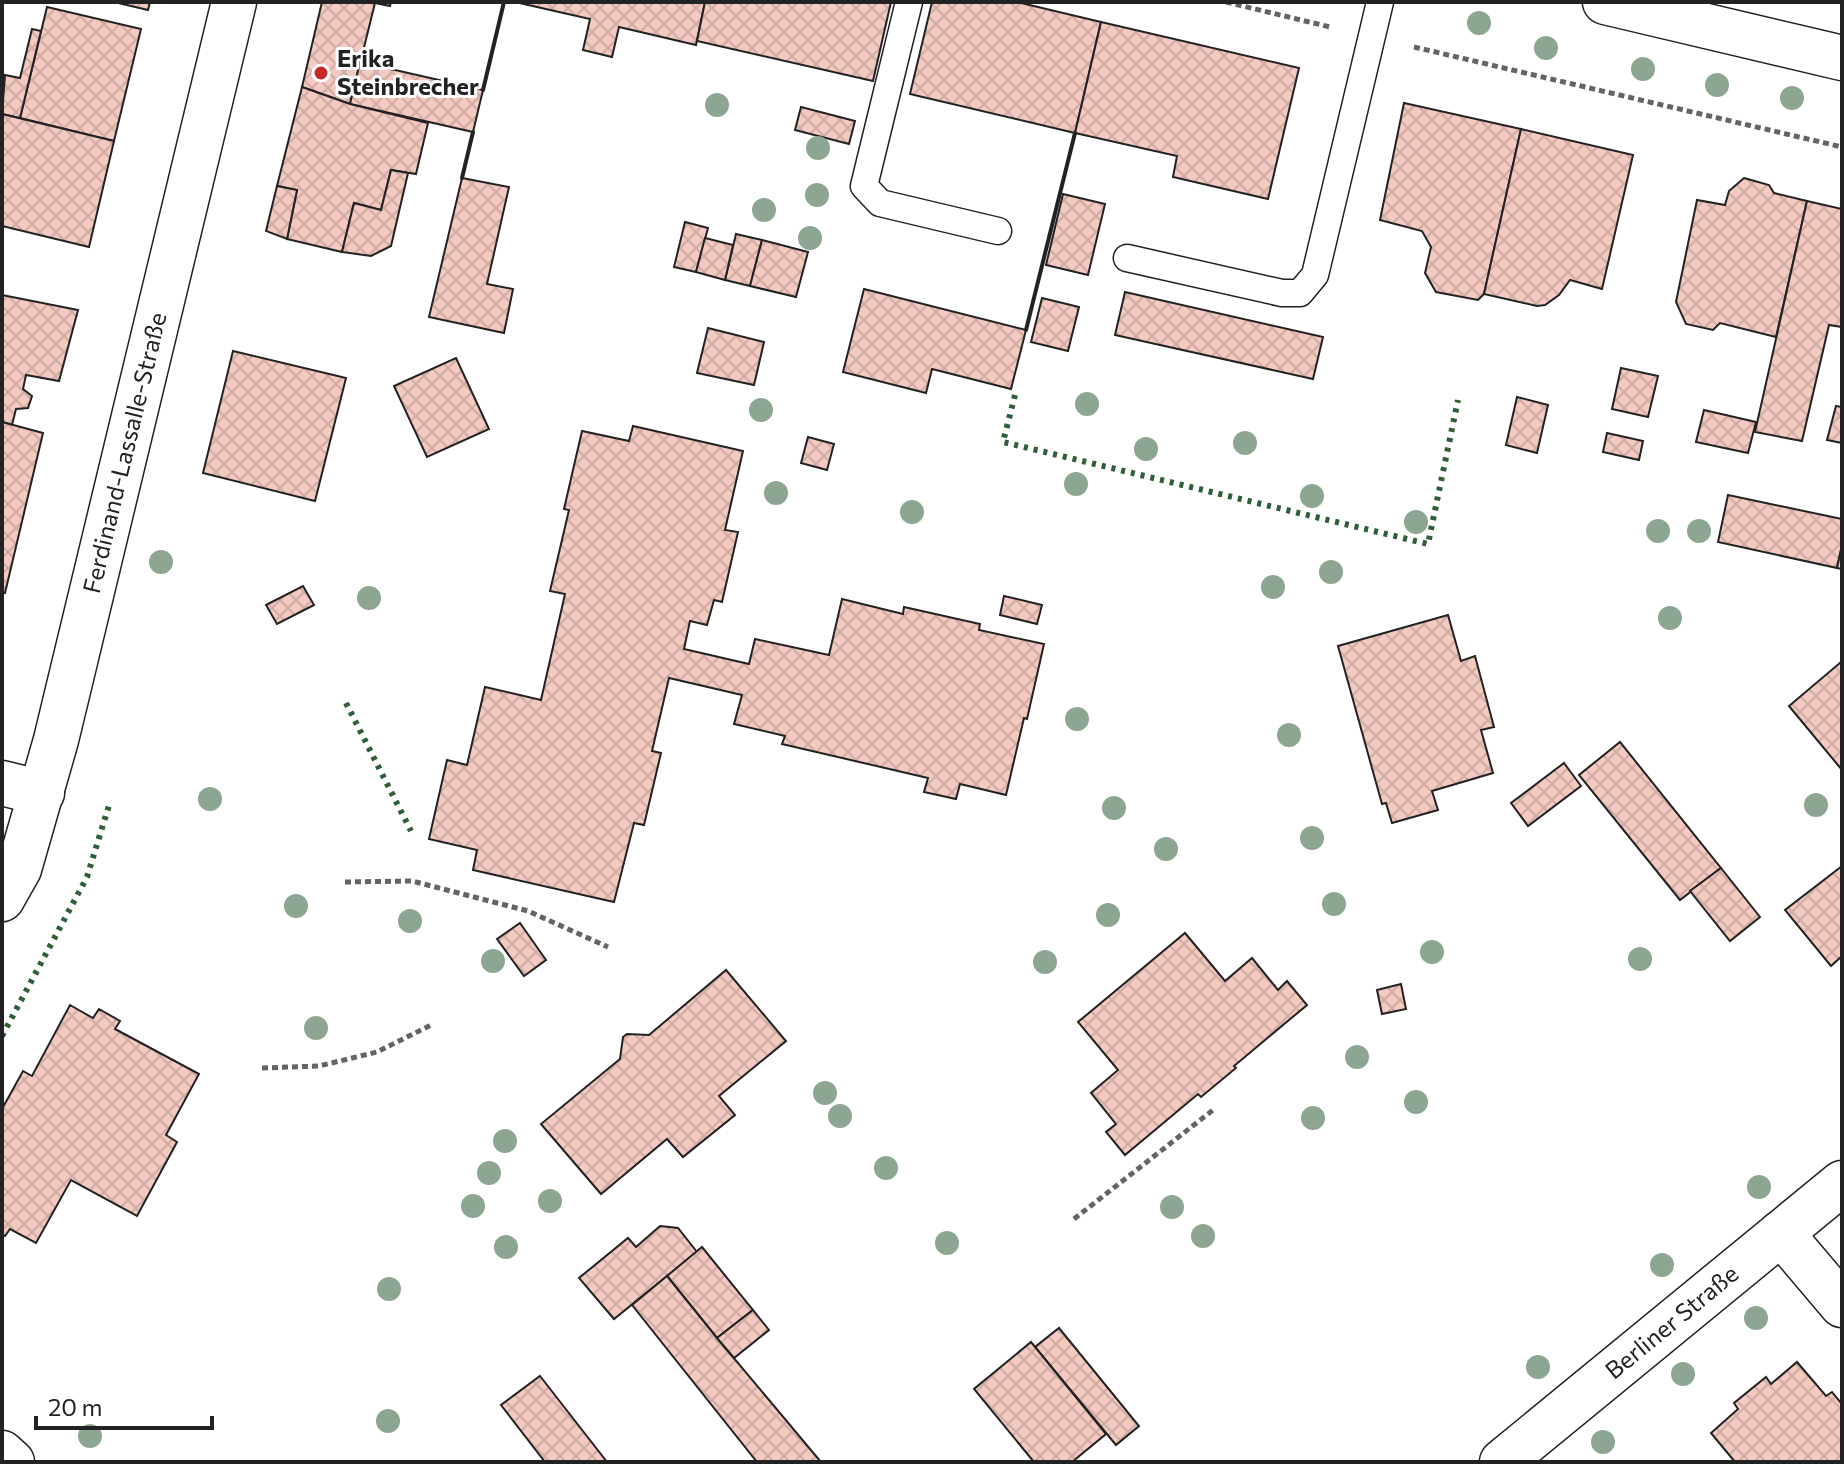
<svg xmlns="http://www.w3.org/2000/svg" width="1844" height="1464" font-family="Commissioner,sans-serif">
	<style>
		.building { fill: url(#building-cross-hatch); stroke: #222; stroke-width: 2 }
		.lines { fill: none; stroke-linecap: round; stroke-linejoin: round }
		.service-casing { stroke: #222; stroke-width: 29 }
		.minor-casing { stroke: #222; stroke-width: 47 }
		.secondary-casing { stroke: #222; stroke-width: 47 }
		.path { stroke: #646464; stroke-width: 5; stroke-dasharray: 6 4; stroke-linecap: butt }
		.service { stroke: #fff; stroke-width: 26 }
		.minor { stroke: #fff; stroke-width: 44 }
		.secondary { stroke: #fff; stroke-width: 44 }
		.hedge { stroke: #2f5e38; stroke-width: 6; stroke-dasharray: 4 6; stroke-linecap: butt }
		.wall { stroke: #222; stroke-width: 4 }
		.tree { fill: #8da692 }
		.poi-dot { fill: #c62828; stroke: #fff; stroke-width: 3 }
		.labels { text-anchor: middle; stroke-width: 6; stroke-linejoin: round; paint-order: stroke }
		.poi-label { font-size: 24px; font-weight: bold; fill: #222; stroke: #fff; text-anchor: start }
		.street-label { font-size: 24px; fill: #222; stroke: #fff }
	</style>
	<defs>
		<pattern id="building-cross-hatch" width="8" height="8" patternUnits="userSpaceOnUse" patternTransform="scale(2)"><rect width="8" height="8" fill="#f3c9c0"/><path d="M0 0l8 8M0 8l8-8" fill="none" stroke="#d0aca5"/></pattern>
	</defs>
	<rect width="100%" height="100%" fill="#fff"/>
	<g class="building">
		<polygon points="114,2 150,2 148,10"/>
		<polygon points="322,2 391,2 390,6 375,3 350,104 302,87"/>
		<polygon points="515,2 705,2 696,45 619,27 612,57 583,50 590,19"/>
		<polygon points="705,2 891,2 873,81 697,41"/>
		<polygon points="932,2 1017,2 1101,22 1075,133 910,94"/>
		<polygon points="47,7 141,29 114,141 20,118"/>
		<polygon points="1101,22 1299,68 1268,199 1173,177 1177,156 1075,133"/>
		<polygon points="32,29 41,31 20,118 2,114 5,75 20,78"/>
		<polygon points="360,62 483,90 473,132 350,104"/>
		<polygon points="302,87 350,104 428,123 416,174 391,170 381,210 354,203 342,252 287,239 297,190 277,186"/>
		<polygon points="1404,103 1521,129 1484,294 1478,300 1436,292 1425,273 1431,247 1422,231 1380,220"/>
		<polygon points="801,107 855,121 849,144 795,130"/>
		<polygon points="2,114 114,141 89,247 2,226"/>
		<polygon points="1521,129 1633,155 1602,289 1570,280 1559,295 1545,305 1537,306 1484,294"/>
		<polygon points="391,170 408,173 391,246 371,256 342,252 354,203 381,210"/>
		<polygon points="462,178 509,187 487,284 513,289 504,333 429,317"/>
		<polygon points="1744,178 1769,185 1774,193 1807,201 1776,337 1720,323 1713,330 1686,324 1676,302 1697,200 1725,205 1729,191"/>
		<polygon points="277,186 297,190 287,239 266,231"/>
		<polygon points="1063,194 1105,204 1088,275 1046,265"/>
		<polygon points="1807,201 1842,209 1842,327 1829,325 1802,441 1755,432"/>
		<polygon points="685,222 708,228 696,272 674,267"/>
		<polygon points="736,234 762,240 750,286 725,280"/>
		<polygon points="705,238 733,245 725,280 696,272"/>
		<polygon points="762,240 808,252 796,297 750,286"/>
		<polygon points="864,289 1026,330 1011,389 932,369 926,393 843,372"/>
		<polygon points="1125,292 1323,337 1313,379 1115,335"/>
		<polygon points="2,295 78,310 59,381 26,375 23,389 32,396 28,408 16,409 12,425 2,422"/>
		<polygon points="1042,298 1079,307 1068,351 1031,342"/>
		<polygon points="708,328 764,342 754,385 697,373"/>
		<polygon points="233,351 346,378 315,501 203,473"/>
		<polygon points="456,358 489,429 427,457 394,386"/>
		<polygon points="1621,368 1658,376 1648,417 1612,409"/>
		<polygon points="1517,397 1548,405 1537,453 1506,445"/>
		<polygon points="1836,406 1842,407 1842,443 1827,440"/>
		<polygon points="1704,410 1756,422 1748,453 1696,442"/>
		<polygon points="2,422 43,433 5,593 2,592"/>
		<polygon points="633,426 743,451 725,530 738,532 722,602 714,600 707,625 690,621 684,649 749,664 755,639 829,655 842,599 903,614 904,607 980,624 979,630 1044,644 1027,719 1024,718 1006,795 960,784 956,799 924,792 928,778 782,744 785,736 734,724 742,695 669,678 652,751 661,753 644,825 634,823 614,902 473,870 477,850 429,839 447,760 467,765 485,687 541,700 565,594 550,591 569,510 564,509 582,431 629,441"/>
		<polygon points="1607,433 1643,441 1639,460 1603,452"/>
		<polygon points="808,437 834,444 827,470 801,463"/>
		<polygon points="1728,495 1842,519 1842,545 1837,568 1718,542"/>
		<polygon points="1842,545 1842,569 1837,568"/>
		<polygon points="303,586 314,605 277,624 266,605"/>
		<polygon points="1004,596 1042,605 1037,624 1000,615"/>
		<polygon points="1448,615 1461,661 1475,656 1494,727 1481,730 1493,773 1432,791 1438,810 1392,823 1386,803 1382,804 1338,646"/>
		<polygon points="1841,662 1842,664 1842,770 1789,706"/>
		<polygon points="1620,742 1721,868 1680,900 1579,775"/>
		<polygon points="1564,763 1581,786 1528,826 1511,803"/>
		<polygon points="1842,866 1842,956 1831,966 1785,910"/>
		<polygon points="1721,868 1760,917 1730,941 1690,891"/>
		<polygon points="520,923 546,960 524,976 497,939"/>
		<polygon points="1185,933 1225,981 1252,958 1278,990 1287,981 1307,1005 1234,1066 1236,1068 1201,1097 1198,1094 1125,1155 1106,1132 1116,1124 1091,1093 1118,1070 1078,1022"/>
		<polygon points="726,970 786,1041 719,1096 735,1115 683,1157 667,1139 601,1194 541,1124 620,1059 623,1037 627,1034 649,1035"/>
		<polygon points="1401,984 1406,1009 1382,1014 1377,990"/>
		<polygon points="70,1005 93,1018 99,1009 120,1021 115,1029 199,1074 166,1135 177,1142 137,1216 71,1180 36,1243 10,1229 5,1236 2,1235 2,1109 23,1071 32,1076"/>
		<polygon points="660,1226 678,1228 697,1252 614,1319 579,1278 628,1238 636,1247"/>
		<polygon points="702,1247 753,1310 717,1338 667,1276"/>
		<polygon points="667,1276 717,1338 821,1462 757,1462 632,1305"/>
		<polygon points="753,1310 769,1330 734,1358 717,1338"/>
		<polygon points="1059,1328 1139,1426 1116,1445 1035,1347"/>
		<polygon points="1031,1342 1106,1434 1072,1462 1034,1462 974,1389"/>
		<polygon points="1797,1362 1826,1396 1832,1392 1842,1404 1842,1462 1735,1462 1711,1433 1738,1409 1734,1403 1766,1377 1771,1384"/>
		<polygon points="540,1376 607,1462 545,1462 501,1405"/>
	</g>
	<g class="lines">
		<g class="service-casing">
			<g id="service">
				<polyline points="909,2 864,186 880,203 998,231"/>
				<polyline points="1127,258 1282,293 1300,293 1315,275 1380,2"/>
			</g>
		</g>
		<g class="minor-casing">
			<g id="minor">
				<polyline points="1605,2 1842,58"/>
				<polyline points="2,783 42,793"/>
				<path id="s1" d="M2 899 19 869 56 740 234 2"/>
				<polyline points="1781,1233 1842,1305"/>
				<polyline points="2,1453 12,1462"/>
			</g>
		</g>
		<g class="secondary-casing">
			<g id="secondary">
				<path id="s2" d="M1502 1462 1842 1183"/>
			</g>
		</g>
		<g class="path">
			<polyline points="1226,2 1330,27"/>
			<polyline points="1414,47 1842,147"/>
			<polyline points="345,882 412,881 528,911 608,947"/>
			<polyline points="262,1068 319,1066 377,1052 433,1024"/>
			<polyline points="1074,1219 1213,1110"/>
		</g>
		<use href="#service" class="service"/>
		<use href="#minor" class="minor"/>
		<use href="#secondary" class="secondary"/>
		<g class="hedge">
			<polyline points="1015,395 1003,442 1428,544 1458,400"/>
			<polyline points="346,703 411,831"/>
			<polyline points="2,1036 87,877 110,802"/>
		</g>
		<g class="wall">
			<polyline points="483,90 504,2"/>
			<polyline points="462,178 473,132"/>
			<polyline points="1026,330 1075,133"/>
		</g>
	</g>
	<g class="tree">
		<circle cx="1479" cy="23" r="12"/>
		<circle cx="1546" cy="48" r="12"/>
		<circle cx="1643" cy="69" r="12"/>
		<circle cx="1717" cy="85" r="12"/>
		<circle cx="1792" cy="98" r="12"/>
		<circle cx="717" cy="105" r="12"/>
		<circle cx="818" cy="148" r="12"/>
		<circle cx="817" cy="195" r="12"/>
		<circle cx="764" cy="210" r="12"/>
		<circle cx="810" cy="238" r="12"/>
		<circle cx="1087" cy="404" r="12"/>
		<circle cx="761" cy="410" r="12"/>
		<circle cx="1245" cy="443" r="12"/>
		<circle cx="1146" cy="449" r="12"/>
		<circle cx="1076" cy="484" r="12"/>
		<circle cx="776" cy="493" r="12"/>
		<circle cx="1312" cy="496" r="12"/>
		<circle cx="912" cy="512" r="12"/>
		<circle cx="1416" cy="522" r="12"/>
		<circle cx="1658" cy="531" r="12"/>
		<circle cx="1699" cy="531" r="12"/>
		<circle cx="161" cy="562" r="12"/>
		<circle cx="1331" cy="572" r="12"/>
		<circle cx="1273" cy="587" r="12"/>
		<circle cx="369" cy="598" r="12"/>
		<circle cx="1670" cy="618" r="12"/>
		<circle cx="1077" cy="719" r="12"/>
		<circle cx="1289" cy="735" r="12"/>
		<circle cx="210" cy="799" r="12"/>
		<circle cx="1816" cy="805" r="12"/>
		<circle cx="1114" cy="808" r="12"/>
		<circle cx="1312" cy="838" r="12"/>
		<circle cx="1166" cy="849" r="12"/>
		<circle cx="1334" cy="904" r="12"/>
		<circle cx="296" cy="906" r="12"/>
		<circle cx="1108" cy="915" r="12"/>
		<circle cx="410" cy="921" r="12"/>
		<circle cx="1432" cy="952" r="12"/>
		<circle cx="1640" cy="959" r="12"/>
		<circle cx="493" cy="961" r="12"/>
		<circle cx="1045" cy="962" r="12"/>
		<circle cx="316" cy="1028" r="12"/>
		<circle cx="1357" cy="1057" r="12"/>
		<circle cx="825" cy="1093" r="12"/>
		<circle cx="1416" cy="1102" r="12"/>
		<circle cx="840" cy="1116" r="12"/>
		<circle cx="1313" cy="1118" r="12"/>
		<circle cx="505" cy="1141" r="12"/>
		<circle cx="886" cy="1168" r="12"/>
		<circle cx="489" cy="1173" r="12"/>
		<circle cx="1759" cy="1187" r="12"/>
		<circle cx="550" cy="1201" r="12"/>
		<circle cx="473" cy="1206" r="12"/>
		<circle cx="1172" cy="1207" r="12"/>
		<circle cx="1203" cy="1236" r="12"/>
		<circle cx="947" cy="1243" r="12"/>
		<circle cx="506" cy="1247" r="12"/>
		<circle cx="1662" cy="1265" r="12"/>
		<circle cx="389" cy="1289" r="12"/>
		<circle cx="1756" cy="1318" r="12"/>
		<circle cx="1538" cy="1367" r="12"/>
		<circle cx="1683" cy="1374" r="12"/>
		<circle cx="388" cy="1421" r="12"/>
		<circle cx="90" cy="1436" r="12"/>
		<circle cx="1603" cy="1442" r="12"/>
	</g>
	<circle class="poi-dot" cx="321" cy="73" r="8"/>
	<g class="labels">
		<g class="poi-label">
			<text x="337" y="67">Erika<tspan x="337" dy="28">Steinbrecher</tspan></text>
		</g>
		<g class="street-label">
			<text dy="8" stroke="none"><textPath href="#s1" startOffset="464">Ferdinand-Lassalle-Straße</textPath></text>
			<text dy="8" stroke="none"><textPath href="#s2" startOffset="220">Berliner Straße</textPath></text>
		</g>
	</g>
	<rect width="1844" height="1464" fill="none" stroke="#222222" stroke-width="8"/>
	<path d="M36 1416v12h176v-12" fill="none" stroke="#222222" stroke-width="4"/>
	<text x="48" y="1416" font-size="24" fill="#222222" stroke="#ffffff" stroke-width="6" paint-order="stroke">20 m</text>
</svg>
